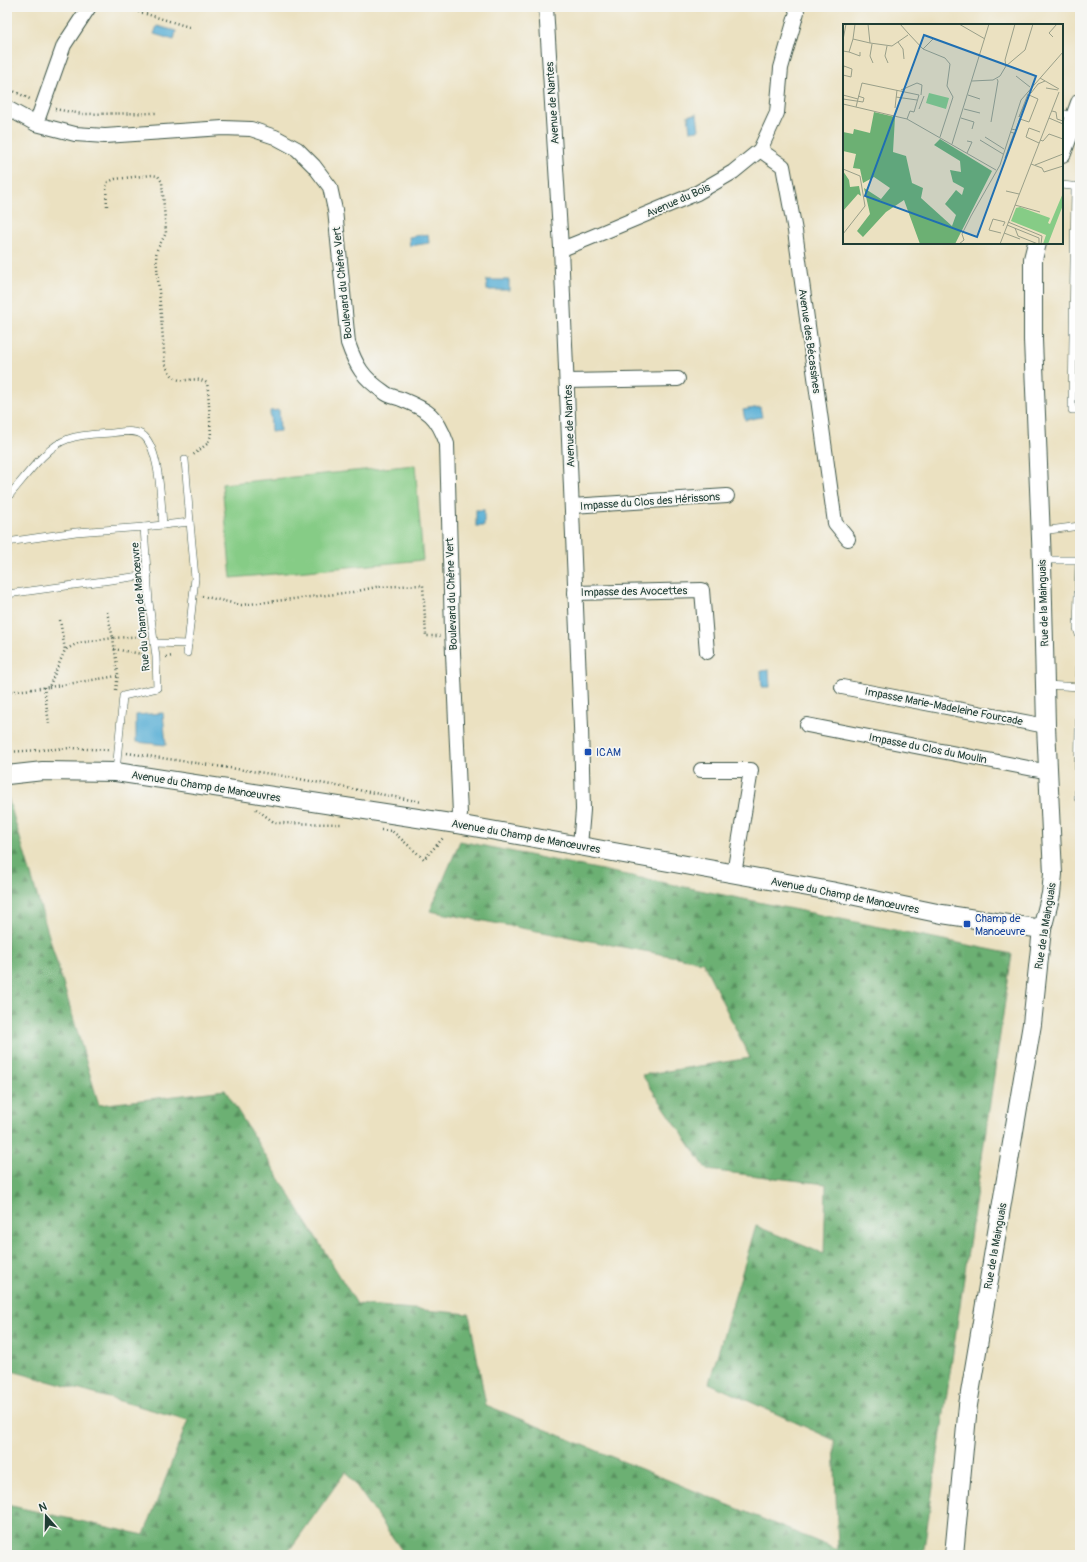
<svg xmlns="http://www.w3.org/2000/svg" width="1087" height="1562" font-family="Pangolin,sans-serif">
	<style>
		.forest { fill: url(#forest-firs); stroke: #467654 }
		.green { fill: #86cc86; stroke: #52845d }
		.water { fill: #58afd5; stroke: #3c7684 }
		.lines { fill: none; stroke-linecap: round; stroke-linejoin: round }
		.service-casing { stroke: #3e5649; stroke-width: 8 }
		.minor-casing { stroke: #3e5649; stroke-width: 16 }
		.tertiary-casing { stroke: #3e5649; stroke-width: 20 }
		.path { stroke: #3e5649; stroke-width: 2.5; stroke-dasharray: 1 3; stroke-linecap: butt }
		.service { stroke: #fff; stroke-width: 7 }
		.minor { stroke: #fff; stroke-width: 14 }
		.tertiary { stroke: #fff; stroke-width: 18 }
		.transit-dot { fill: #1a4fb4; stroke: #f6f6f2; stroke-width: 1.5 }
		.labels { text-anchor: middle; stroke-width: 3.5; stroke-linejoin: round; paint-order: stroke }
		.street-label { font-size: 11px; fill: #1f3d34; stroke: #f6f6f2 }
		.transit-label { font-size: 11px; fill: #164399; stroke: #f6f6f2; text-anchor: start }
		.inset-road { fill: none; stroke: #999f89; stroke-width: 1 }
		.view { fill: #1f6fb2; fill-opacity: 0.15; stroke: #1f6fb2; stroke-width: 2 }
		.inset-edge { fill: none; stroke: #1f3d34; stroke-width: 2 }
	</style>
	<defs>
		<pattern id="forest-firs" width="22" height="20" patternUnits="userSpaceOnUse"><rect width="22" height="20" fill="#6cb073"/><path d="M5 1l3.5 6h-7zM16 11l3.5 6h-7z" fill="#58905f"/></pattern>
	</defs>
	<rect width="100%" height="100%" fill="#f6f6f2"/>
	<filter id="ink" filterUnits="userSpaceOnUse"><feTurbulence type="fractalNoise" baseFrequency=".025" numOctaves="2"/><feDisplacementMap in="SourceGraphic" scale="8" xChannelSelector="R" yChannelSelector="G"/><feConvolveMatrix kernelMatrix="1 2 1 2 8 2 1 2 1" color-interpolation-filters="sRGB"/></filter>
	<filter id="wash" filterUnits="userSpaceOnUse"><feTurbulence type="fractalNoise" baseFrequency=".012" numOctaves="4" result="noise"/><feDisplacementMap in="SourceGraphic" scale="16" xChannelSelector="R" yChannelSelector="G"/><feGaussianBlur stdDeviation="0.9" result="paint"/><feColorMatrix in="noise" values="0 0 0 0 0 0 0 0 0 0 0 0 0 0 0 0 0 1.4 0 .05"/><feComposite in="paint" operator="in"/></filter>
	<g filter="url(#wash)">
		<rect width="100%" height="100%" fill="#ebe1c1"/>
		<polygon class="forest" points="7,794 99,1105 225,1090 357,1304 469,1314 486,1405 838,1550 834,1440 709,1383 756,1226 824,1254 826,1184 707,1170 642,1075 750,1058 703,962 430,911 460,841 1012,954 923,1555 405,1555 346,1471 286,1555 7,1555 7,1505 144,1535 188,1420 12,1371 7,1377"/>
		<polygon class="green" points="415,465 423,560 231,578 222,484"/>
		<g class="water">
			<polygon points="157,26 176,31 174,40 154,34"/>
			<polygon points="697,114 699,130 690,131 688,115"/>
			<polygon points="428,234 429,243 410,246 409,237"/>
			<rect x="487" y="280" width="22" height="10"/>
			<polygon points="760,407 762,417 745,420 743,410"/>
			<polygon points="279,410 280,431 271,432 270,411"/>
			<rect x="476" y="510" width="8" height="16"/>
			<polygon points="769,670 770,687 762,687 761,671"/>
			<polygon points="163,713 166,745 136,742 136,715"/>
		</g>
	</g>
	<g filter="url(#ink)">
		<g class="lines">
			<g class="service-casing">
				<g id="service">
					<polyline points="1062,113 1074,117"/>
					<polyline points="1062,185 1080,187"/>
					<polyline points="1075,186 1072,410 1080,410"/>
					<path d="M7 498C23 480 46 446 68 439 81 434 97 434 111 433 120 432 136 429 144 436 160 451 161 503 163 525"/>
					<polyline points="144,527 190,522 185,460"/>
					<polyline points="1041,531 1080,526"/>
					<polyline points="7,542 76,532 144,527 149,602 156,657 157,688 123,696 116,772"/>
					<polyline points="1042,560 1079,560 1077,628 1080,638"/>
					<polyline points="7,594 148,575"/>
					<polyline points="154,643 188,644"/>
					<polyline points="187,653 195,578 190,522"/>
					<polyline points="1046,685 1080,687"/>
					<polyline points="1078,798 1080,658"/>
				</g>
			</g>
			<g class="minor-casing">
				<g id="minor">
					<polyline points="546,7 561,248 581,727 583,810 580,846"/>
					<path d="M7 108 36 124 75 134 105 136 223 128 251 129 275 137 297 149 314 166 330 187 335 210 348 343C356 366 363 378 384 392 388 396 395 397 401 399 428 410 437 415 447 444L452 630 460 814 457 824"/>
					<polyline points="36,124 64,45 89,7"/>
					<polyline points="760,150 783,166 795,231 835,523 848,539"/>
					<polyline points="561,248 567,247 587,239 697,193 733,172 760,150 777,113 781,68 797,12 795,7"/>
					<polyline points="567,381 678,379"/>
					<polyline points="572,506 727,496"/>
					<polyline points="575,593 702,590 707,652"/>
					<polyline points="842,687 1046,726"/>
					<polyline points="807,725 1049,772"/>
					<polyline points="701,770 751,770 734,874"/>
				</g>
			</g>
			<g class="tertiary-casing">
				<g id="tertiary">
					<polyline points="1062,153 1080,103"/>
					<polyline points="7,775 43,771 116,772 457,824 831,891 942,914 1042,929"/>
					<polyline points="954,1555 968,1405 1032,1024 1042,929 1051,894 1053,874 1046,726 1042,563 1033,340 1033,259 1037,243"/>
				</g>
			</g>
			<g class="path">
				<polyline points="123,7 189,27"/>
				<polyline points="7,88 32,100"/>
				<polyline points="55,109 82,114 158,113"/>
				<path d="M107 206 106 187 108 182 115 179 152 175 158 176 162 182 166 233 157 250 156 255 165 364C178 393 190 372 207 383L208 390 211 436 207 444 193 455"/>
				<polyline points="202,596 241,605 353,592 376,587 423,585 426,636 440,636"/>
				<polyline points="107,612 113,638 145,636"/>
				<polyline points="60,620 65,650 78,643 113,638 118,673 116,690"/>
				<polyline points="114,649 147,655"/>
				<polyline points="166,657 173,656"/>
				<polyline points="44,687 49,724"/>
				<polyline points="49,687 117,676"/>
				<polyline points="7,692 49,687 65,650"/>
				<polyline points="7,752 70,748 108,750"/>
				<polyline points="127,753 278,775 422,802"/>
				<polyline points="256,809 275,823 343,824"/>
				<polyline points="381,830 392,831 424,859 444,837"/>
			</g>
			<use href="#service" class="service"/>
			<use href="#minor" class="minor"/>
			<use href="#tertiary" class="tertiary"/>
		</g>
	</g>
	<g class="transit-dot">
		<rect x="584" y="748" width="8" height="8" rx="2"/>
		<rect x="963" y="920" width="8" height="8" rx="2"/>
	</g>
	<g class="labels">
		<g class="street-label">
			<text transform="translate(552 103) rotate(-94)" y="4">Avenue de Nantes</text>
			<text transform="translate(678 200) rotate(-24)" y="4">Avenue du Bois</text>
			<text transform="translate(342 283) rotate(-96)" y="4">Boulevard du Chêne Vert</text>
			<text transform="translate(810 341) rotate(82)" y="4">Avenue des Bécassines</text>
			<text transform="translate(569 426) rotate(-92)" y="4">Avenue de Nantes</text>
			<text transform="translate(650 501) rotate(-4)" y="4">Impasse du Clos des Hérissons</text>
			<text transform="translate(634 591) rotate(-1)" y="4">Impasse des Avocettes</text>
			<text transform="translate(451 594) rotate(-92)" y="4">Boulevard du Chêne Vert</text>
			<text transform="translate(1043 603) rotate(-92)" y="4">Rue de la Mainguais</text>
			<text transform="translate(140 607) rotate(-95)" y="4">Rue du Champ de Manœuvre</text>
			<text transform="translate(944 706) rotate(11)" y="4">Impasse Marie-Madeleine Fourcade</text>
			<text transform="translate(928 748) rotate(11)" y="4">Impasse du Clos du Moulin</text>
			<text transform="translate(206 786) rotate(9)" y="4">Avenue du Champ de Manœuvres</text>
			<text transform="translate(526 836) rotate(10)" y="4">Avenue du Champ de Manœuvres</text>
			<text transform="translate(845 895) rotate(11)" y="4">Avenue du Champ de Manœuvres</text>
			<text transform="translate(1045 926) rotate(-81)" y="4">Rue de la Mainguais</text>
			<text transform="translate(995 1246) rotate(-80)" y="4">Rue de la Mainguais</text>
		</g>
		<g class="transit-label">
			<text x="596" y="756">ICAM</text>
			<text x="975" y="922">Champ de<tspan x="975" dy="13">Manoeuvre</tspan></text>
		</g>
	</g>
	<g transform="translate(843 24)">
		<rect width="220" height="220" fill="#ebe1c1"/>
		<path d="M220 169V181L205 220H200L203 211 168 197 173 184 177 183 207 194 205 199 207 200Z" fill="#86cc86"/>
		<path d="M31 88 52 93 50 128 63 132 69 159 80 164 78 174 109 202 113 191 102 180 113 166 119 171 121 164 110 158 107 146 118 148 117 137 91 121 97 115 149 147 112 220H77L61 176 43 188 20 213 14 207 27 190 21 164 38 175 47 164 31 153 20 159 17 145 10 144 13 130 0 127V108L10 110 11 105 27 109ZM0 147 6 156 7 163 16 162 18 172 15 170 0 187Z" fill="#6cb073"/>
		<path d="M86 69 106 74 103 85 83 79Z" fill="#86cc86"/>
		<path class="inset-road" d="M12 0 10 15 27 19M25 0 27 19 49 22 65 11M57 0 65 9M116 0 142 15M67 11 65 9 80 25 102 34 107 40 104 62 110 73 97 113M210 13 206 9 214 0M0 16 3 0M55 18 60 25 61 35M29 20 27 32 30 39M44 22 42 32 45 39M80 25 91 14M0 27 6 28 10 15M6 28 17 32V28M163 42 182 26 190 0M0 46 1 42 9 45 8 53 0 51M173 52 187 63M197 54 216 65M129 57 150 56 157 52 163 42 162 36 172 0M203 64 215 66M58 66 74 59 79 61 78 71M188 69 195 60 202 57M185 70 176 93 186 71M0 71 15 75M125 71 137 75M53 73 74 76M0 75 20 78 21 74 15 72M0 80 64 95 153 146M13 83 19 59 76 71 71 88 67 87 64 95M52 84 54 66M76 85 81 72M121 85 137 89M209 87 213 88 214 95 220 97M118 94 131 98 129 105M206 94 220 100M177 95 186 98 195 75 186 71M148 98 155 57 154 55M168 105 173 106 177 94M142 113 161 125M137 116 160 130M197 116 200 117 206 110 220 115M196 119 183 113 186 104 197 108M109 120 146 0M124 129 129 118 124 117M162 134 171 109 167 108M188 140 199 144 201 148 220 142M192 141 220 130M0 145 17 152 22 182 0 210M163 167 176 170M172 181 197 188M165 198 199 212 198 220M164 201 196 214V220M172 204 175 212 195 220M158 209 146 206 150 195 162 198 160 202M161 209 177 215M116 220 121 216 119 210 128 192 157 141 178 76 220 28M157 220 216 68"/>
		<path class="view" d="M81 11 193 52 134 213 22 172Z"/>
		<rect width="220" height="220" class="inset-edge"/>
	</g>
	<rect width="1087" height="1562" fill="none" stroke="#f6f6f2" stroke-width="24"/>
	<g transform="translate(46 1516) rotate(340)" stroke="#f6f6f2" stroke-width="3" paint-order="stroke">
	<path d="M0-3L7 15L0 10L-7 15Z" fill="#1f3d34"/>
	<text y="-6" font-size="11" font-weight="bold" text-anchor="middle" fill="#1f3d34">N</text>
	</g>
</svg>
